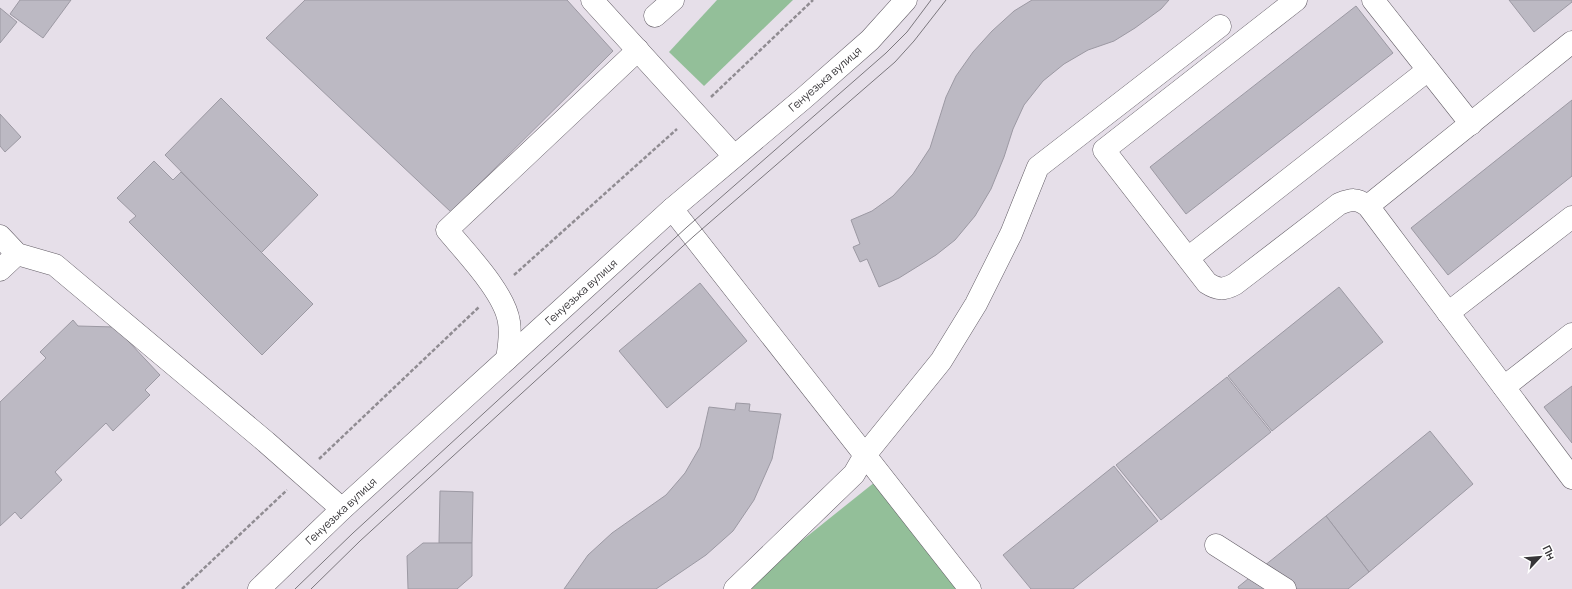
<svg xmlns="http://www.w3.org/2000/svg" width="1572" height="589" font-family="Manrope,sans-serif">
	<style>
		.green { fill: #93bf99 }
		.building { fill: #bcb9c3; stroke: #9c99a3 }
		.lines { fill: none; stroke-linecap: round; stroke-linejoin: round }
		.minor-casing { stroke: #645e67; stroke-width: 23 }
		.major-casing { stroke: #645e67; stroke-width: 23 }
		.path { stroke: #908c92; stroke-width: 2.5; stroke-dasharray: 4 2; stroke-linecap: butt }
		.minor { stroke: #fff; stroke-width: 22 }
		.major { stroke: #fff; stroke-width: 22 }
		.tram { stroke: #7b777d; stroke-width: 1 }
		.labels { text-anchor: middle; stroke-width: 3.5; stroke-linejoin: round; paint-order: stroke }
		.street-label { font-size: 11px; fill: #373538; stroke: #fff }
	</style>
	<rect width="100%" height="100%" fill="#e6dfe9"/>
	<g class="green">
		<polygon points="717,0 793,0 704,86 669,52"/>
		<polygon points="875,482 958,589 749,589 750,582"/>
	</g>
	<g class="building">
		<polygon points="20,0 71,0 43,38 10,14"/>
		<polygon points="305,0 567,0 613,51 451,212 266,38"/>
		<polygon points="1032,0 1169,0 1161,9 1135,28 1114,41 1088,50 1064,64 1043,81 1024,105 1013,129 1004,157 991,189 975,216 955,240 936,255 899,278 879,287 867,259 860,262 853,247 860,244 851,220 872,211 893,196 913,174 930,148 946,97 956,76 973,52 992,31 1014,11"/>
		<polygon points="1509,0 1572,0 1572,2 1534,32"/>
		<polygon points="1356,6 1393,53 1186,214 1150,167"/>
		<polygon points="0,8 17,22 0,43"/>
		<polygon points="221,98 318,195 261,253 165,155"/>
		<polygon points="1572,100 1572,176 1448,275 1411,228"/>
		<polygon points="0,114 21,137 5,152 0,146"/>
		<polygon points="154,161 173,180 181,172 313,304 262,355 129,222 136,216 117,198"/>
		<polygon points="700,283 747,341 667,408 619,351"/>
		<polygon points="1339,287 1383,342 1272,431 1228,376"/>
		<polygon points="73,320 78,326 115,327 160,375 145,390 150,395 113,431 106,423 55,472 62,480 21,519 15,512 0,526 0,402 46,358 40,352"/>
		<polygon points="1227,377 1271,432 1161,520 1116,465"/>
		<polygon points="1572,386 1572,443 1544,407"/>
		<polygon points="736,403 750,404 749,411 781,414 772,459 754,500 733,531 706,555 656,589 564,589 588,555 612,533 666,495 685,473 700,447 709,407 735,410"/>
		<polygon points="1430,431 1473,484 1369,572 1326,516"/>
		<polygon points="1114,466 1158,521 1073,589 1031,589 1003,555"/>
		<polygon points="440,491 473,492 472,543 439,543"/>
		<polygon points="1326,516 1369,572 1348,589 1239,589 1238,587"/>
		<polygon points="423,543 472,543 472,576 457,589 408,589 407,556"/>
	</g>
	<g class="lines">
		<g class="minor-casing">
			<g id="minor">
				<polyline points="592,0 734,156"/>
				<path d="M1296 0 1104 150 1207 283C1218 290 1224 290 1235 284L1339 204C1352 199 1356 198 1368 206L1572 478"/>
				<polyline points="1373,0 1471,124"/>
				<polyline points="655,16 673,0"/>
				<polyline points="1368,206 1572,42"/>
				<polyline points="672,209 970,589"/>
				<polyline points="0,236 17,254 55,265 266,442 342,509"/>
				<polyline points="1188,258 1428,70"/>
				<polyline points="0,270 17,254"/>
				<polyline points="1448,313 1572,217"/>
				<path d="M507 359C509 347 511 334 509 322 505 293 466 253 447 230L638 50"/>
				<polyline points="1504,387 1572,334"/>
				<polyline points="1216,545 1285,589"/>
				<polyline points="735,589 854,474 865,455 941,361 976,304 1011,234 1038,167 1220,26"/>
			</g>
		</g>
		<g class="major-casing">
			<polyline id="major" points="259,589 342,509 672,209 804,98 870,40 906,0"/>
		</g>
		<g class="path">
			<polyline points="711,97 813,0"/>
			<polyline points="514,275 677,129"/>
			<polyline points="319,459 479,307"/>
			<polyline points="182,589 287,490"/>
		</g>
		<use href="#minor" class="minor"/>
		<use href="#major" class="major"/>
		<g class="tram">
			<polyline points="295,589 353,533 687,227 886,53 907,32 931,0"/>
			<polyline points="311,589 360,541 694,236 895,62 914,41 946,0"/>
		</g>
	</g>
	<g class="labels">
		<g class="street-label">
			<text transform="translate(825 79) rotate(-41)" y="4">Генуезька вулиця</text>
			<text transform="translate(581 292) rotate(-42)" y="4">Генуезька вулиця</text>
			<text transform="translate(341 511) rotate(-43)" y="4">Генуезька вулиця</text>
		</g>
	</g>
	<g transform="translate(1540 557) rotate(64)" stroke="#ffffff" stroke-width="3" paint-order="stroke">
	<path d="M0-3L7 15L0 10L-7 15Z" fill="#373538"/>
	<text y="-6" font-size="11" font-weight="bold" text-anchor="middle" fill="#373538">Пн</text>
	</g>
</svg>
